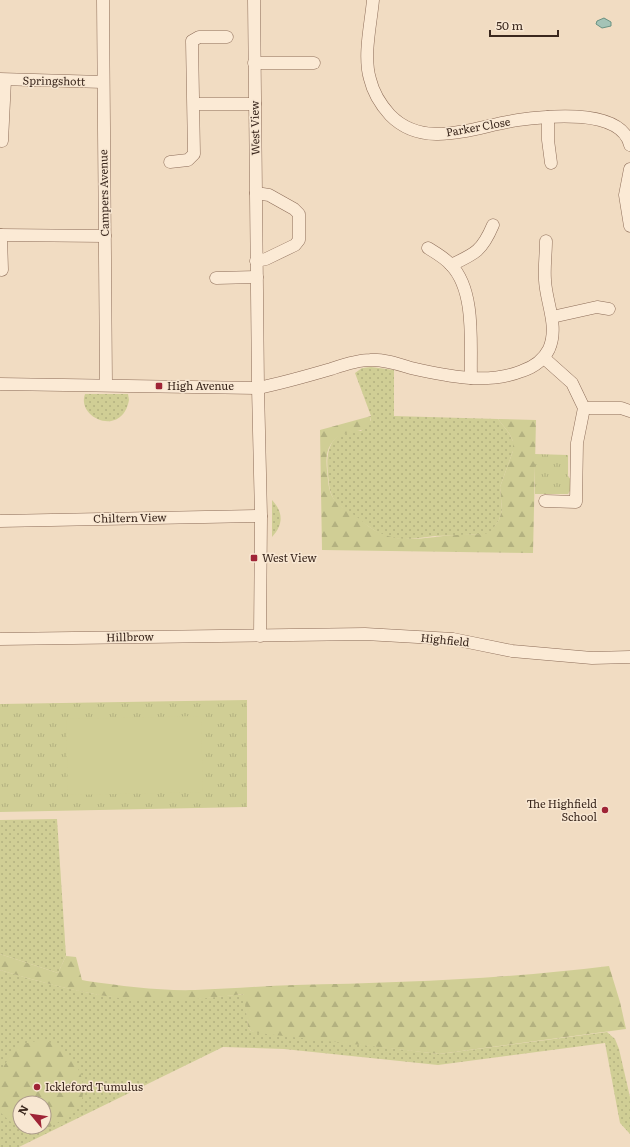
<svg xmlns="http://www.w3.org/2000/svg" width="630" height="1147" font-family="Literata,serif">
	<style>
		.grass { fill: url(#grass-dots); fill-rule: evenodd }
		.forest { fill: url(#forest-firs); fill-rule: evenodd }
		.park { fill: url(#park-tufts) }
		.pitch { fill: #d0ce95 }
		.water { fill: url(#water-ripples); stroke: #6a9282 }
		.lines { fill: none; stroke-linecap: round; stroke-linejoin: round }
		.minor-casing { stroke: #8c6c58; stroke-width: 13 }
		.minor { stroke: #fbead5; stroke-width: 12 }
		.poi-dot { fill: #9f2436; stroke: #f8e7d2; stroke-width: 1.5 }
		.labels { text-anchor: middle; stroke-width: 3; stroke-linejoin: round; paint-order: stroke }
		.street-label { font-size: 11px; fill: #3a271d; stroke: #f8e7d2 }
		.poi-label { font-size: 11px; fill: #3a271d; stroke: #f8e7d2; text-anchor: start }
	</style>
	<defs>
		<pattern id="grass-dots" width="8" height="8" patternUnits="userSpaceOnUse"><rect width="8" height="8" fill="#d0ce95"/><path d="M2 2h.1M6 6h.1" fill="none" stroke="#b3b180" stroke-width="1.8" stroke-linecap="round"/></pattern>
		<pattern id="forest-firs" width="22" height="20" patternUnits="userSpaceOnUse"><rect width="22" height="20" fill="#d0ce95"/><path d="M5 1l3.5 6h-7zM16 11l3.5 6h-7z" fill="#b3b180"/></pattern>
		<pattern id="park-tufts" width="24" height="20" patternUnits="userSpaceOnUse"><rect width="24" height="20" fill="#d0ce95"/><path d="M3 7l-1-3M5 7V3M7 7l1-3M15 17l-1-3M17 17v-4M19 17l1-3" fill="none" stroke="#b3b180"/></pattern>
		<pattern id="water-ripples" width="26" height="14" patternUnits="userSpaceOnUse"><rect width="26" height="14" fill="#a4c3b6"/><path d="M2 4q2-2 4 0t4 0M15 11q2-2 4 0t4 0" fill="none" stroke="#879e93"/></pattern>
	</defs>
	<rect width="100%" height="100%" fill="#f1dcc2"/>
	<g class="grass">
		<path d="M371 367 394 370V416L498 419 509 433 513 441V451L500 487 502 510 499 520 490 534C472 535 454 535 435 536 415 538 399 543 379 533 370 528 340 507 335 501 329 492 329 485 328 475 325 450 331 428 361 431L371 420V416L355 373 362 368Z"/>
		<path d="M85 394H128L129 400C122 438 76 418 85 394Z"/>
		<path d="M272 500C283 512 284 524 272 537Z"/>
		<polygon points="57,819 66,956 58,973 0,954 0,820"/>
		<path d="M0 970C41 982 83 994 125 998 165 1002 206 998 245 994L248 1027 251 1031 439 1054 607 1032 615 1039 619 1049 630 1097V1134L620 1123 605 1043 438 1065 284 1049 223 1047 19 1147H0ZM20 1103H44V1127H20Z"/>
	</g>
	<g class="forest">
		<path d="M371 416C369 441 346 422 331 444 324 454 327 468 328 480 330 501 338 504 354 515 362 520 369 528 378 532 403 545 430 536 457 535 468 534 479 535 490 533L499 520 502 510 500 487 513 451V441L509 433 498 419 536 420 533 553 322 550 320 430Z"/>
		<path d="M0 954 58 973 66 956 76 957 82 980 87 981C123 986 159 991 195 990 228 989 262 986 295 985 400 983 505 979 609 966L620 1002 626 1029 439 1054 258 1033 251 1031 248 1027 244 994C218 997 192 1000 165 1001 109 1001 53 986 0 970Z"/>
		<path d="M41 1040C67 1044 91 1076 81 1102 79 1107 72 1111 68 1115 43 1136 25 1137 1 1113L0 1073 11 1054 18 1045ZM20 1103H44V1127H20Z"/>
	</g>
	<g class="park">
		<polygon points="535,454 568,455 568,476 571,480 571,489 568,494 535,494"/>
		<polygon points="247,700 247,807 0,812 0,704"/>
	</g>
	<polygon class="pitch" points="201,716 203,792 68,795 66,719"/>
	<polygon class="water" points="604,18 611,22 611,26 602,28 596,24 597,21"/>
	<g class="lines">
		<g class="minor-casing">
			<g id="minor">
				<polyline points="103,0 106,385"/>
				<polyline points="254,0 258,388 261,516 260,636"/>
				<path d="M373 0C371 23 363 56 370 79 373 92 381 105 390 115 425 151 476 126 518 120 547 116 621 108 630 145"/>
				<polyline points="254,63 314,63"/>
				<polyline points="0,79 103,82"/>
				<polyline points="194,104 255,104"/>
				<polyline points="548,117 548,140 551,163"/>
				<polyline points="2,141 5,80"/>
				<polyline points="170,162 188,160 194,154 192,41 199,37 227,37"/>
				<polyline points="630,169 625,195 630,226"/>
				<polyline points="256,193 269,195 294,209 299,214 299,240 295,245 266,259 256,261"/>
				<polyline points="0,235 105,236"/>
				<polyline points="1,235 2,270"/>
				<path d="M428 248C436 253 445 258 451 265 476 291 470 344 471 378"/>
				<path d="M451 265C475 254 482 251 493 225"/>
				<polyline points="216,278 257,277"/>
				<polyline points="552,317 597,307 609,309"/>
				<polyline points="544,358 572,383 584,408 577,443 576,502 545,501"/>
				<path d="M0 384 258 388C283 383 307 376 331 369 343 365 357 360 370 360 384 359 398 364 411 368 447 376 487 385 522 371 534 367 543 361 549 349 559 326 546 303 545 280 544 267 546 254 546 241"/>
				<polyline points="584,408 621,408 630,411"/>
				<polyline points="0,521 261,516"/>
				<polyline points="0,639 365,634 453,639 512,651 592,658 630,657"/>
			</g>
		</g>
		<use href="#minor" class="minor"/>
	</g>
	<g class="poi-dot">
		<rect x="155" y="382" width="8" height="8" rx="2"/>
		<rect x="250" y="554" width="8" height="8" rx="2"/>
		<circle cx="605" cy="810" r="4"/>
		<circle cx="37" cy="1087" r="4"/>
	</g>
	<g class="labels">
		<g class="street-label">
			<text transform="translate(54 81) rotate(1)" y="4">Springshott</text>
			<text transform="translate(478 127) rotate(-10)" y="4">Parker Close</text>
			<text transform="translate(255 128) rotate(-91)" y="4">West View</text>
			<text transform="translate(104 193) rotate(-91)" y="4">Campers Avenue</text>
			<text transform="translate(130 518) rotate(-1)" y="4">Chiltern View</text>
			<text transform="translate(130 637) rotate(-1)" y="4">Hillbrow</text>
			<text transform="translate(445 640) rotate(6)" y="4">Highfield</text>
		</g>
		<g class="poi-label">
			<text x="167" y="390">High Avenue</text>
			<text x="262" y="562">West View</text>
			<text x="597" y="808" text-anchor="end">The Highfield<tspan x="597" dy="13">School</tspan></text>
			<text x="45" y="1091">Ickleford Tumulus</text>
		</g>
	</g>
	<g transform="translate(32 1115) rotate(299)"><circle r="19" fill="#f8e7d2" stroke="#ac9a8a"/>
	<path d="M0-3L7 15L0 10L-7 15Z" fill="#9f2436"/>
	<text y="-6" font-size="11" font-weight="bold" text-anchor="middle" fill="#3a271d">N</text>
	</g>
	<path d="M490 30v6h68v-6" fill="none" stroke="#3a271d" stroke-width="2"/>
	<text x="496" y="30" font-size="12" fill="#3a271d" stroke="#f8e7d2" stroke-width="3" paint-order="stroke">50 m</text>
</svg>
